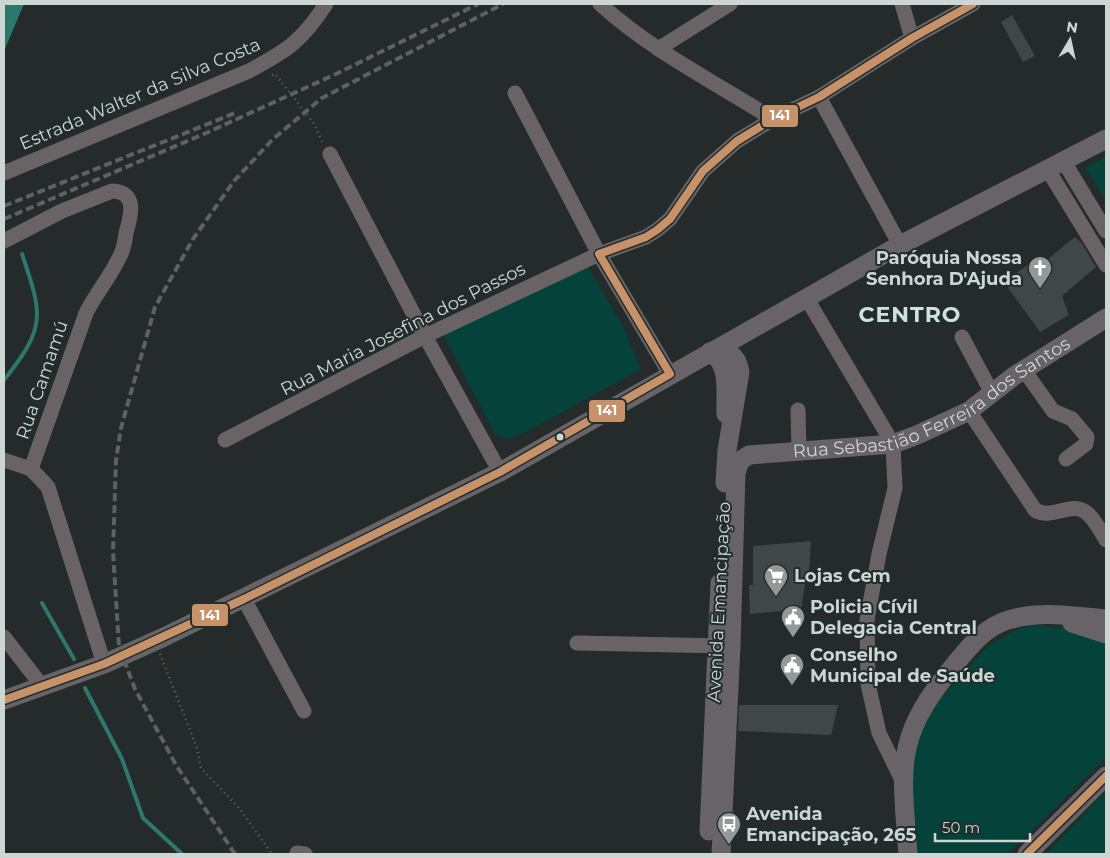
<svg xmlns="http://www.w3.org/2000/svg" width="1110" height="858" font-family="Montserrat,sans-serif">
	<style>
		.green { fill: #05423a }
		.water { fill: #2d776c }
		.lines { fill: none; stroke-linecap: round; stroke-linejoin: round }
		.stream { stroke: #2d776c; stroke-width: 4 }
		.building { fill: #404746 }
		.path { stroke: #696668; stroke-width: 2.5; stroke-dasharray: 1 4; stroke-linecap: butt }
		.minor { stroke: #696366; stroke-width: 15 }
		.major { stroke: #686366; stroke-width: 19 }
		.rail { stroke: #606061; stroke-width: 4; stroke-dasharray: 8 4; stroke-linecap: butt }
		.bus-1-casing { stroke: #212e2b; stroke-width: 11 }
		.bus-1 { stroke: #c7916a; stroke-width: 8 }
		.bus-dot { fill: #ced6d4; stroke: #212e2b; stroke-width: 2 }
		.labels { text-anchor: middle; stroke-width: 4; stroke-linejoin: round; paint-order: stroke }
		.street-label { font-size: 18px; fill: #ced6d4; stroke: #212e2b }
		.poi-label { font-size: 18px; font-weight: bold; fill: #ced6d4; stroke: #212e2b; text-anchor: start }
		.district-label { font-size: 22px; font-weight: bold; letter-spacing: 1px; fill: #cfe1dd; stroke: #212e2b }
		.line-badge { stroke: #212e2b; stroke-width: 2 }
		.badge-label { font-size: 14px; text-anchor: middle; font-weight: bold; fill: #fff }
	</style>
	<rect width="100%" height="100%" fill="#242b2a"/>
	<g class="green">
		<polygon points="1106,156 1106,200 1085,168"/>
		<polygon points="588,266 624,329 641,369 519,436 505,439 495,434 443,334"/>
		<polygon points="1035,625 1065,628 1106,642 1106,758 1008,854 914,854 906,771 926,717 954,683 988,646 1022,627"/>
		<polygon points="1106,791 1106,854 1046,854"/>
	</g>
	<polygon class="water" points="4,4 24,4 4,51"/>
	<g class="lines">
		<g class="stream">
			<path d="M4 380C46 327 43 316 22 254"/>
			<polyline points="42,603 74,659"/>
			<polyline points="85,688 122,759 143,818 182,854"/>
		</g>
	</g>
	<g class="building">
		<polygon points="1012,15 1035,56 1023,62 1001,22"/>
		<polygon points="1075,237 1081,242 1096,267 1062,296 1069,315 1040,332 1004,282 1034,260 1043,263"/>
		<polygon points="811,541 809,572 807,572 801,609 750,614 749,585 753,585 753,546"/>
		<polygon points="739,705 838,705 831,735 738,731"/>
	</g>
	<g class="lines">
		<g class="path">
			<polyline points="272,75 275,74 315,125 323,144"/>
			<polyline points="160,654 197,748 201,768 240,809 272,854"/>
		</g>
		<g class="minor">
			<path d="M600 4C652 51 714 82 773 119"/>
			<polyline points="902,4 912,38"/>
			<polyline points="658,49 730,4"/>
			<polyline points="515,93 599,254 670,374"/>
			<polyline points="819,97 900,245"/>
			<polyline points="330,154 425,336 500,472"/>
			<polyline points="1064,162 1106,231"/>
			<polyline points="1048,170 1106,265"/>
			<path d="M4 173 249 71C288 50 302 41 326 4"/>
			<path d="M4 241 62 211 112 191C138 192 131 216 126 233 125 241 124 249 120 256 111 276 96 293 86 313L31 469"/>
			<polyline points="807,299 893,444 895,488 879,554 867,620 868,684 879,733 902,780"/>
			<polyline points="962,337 992,393"/>
			<polyline points="1024,370 1053,411 1072,419 1087,437 1086,444 1066,459"/>
			<polyline points="798,410 799,452"/>
			<path d="M969 411 1035 510C1053 521 1072 499 1088 514 1095 520 1101 532 1106 540"/>
			<polyline points="225,440 425,336 599,254 646,237 657,230 670,219 703,171 737,141 773,119 819,97 912,38 973,4"/>
			<polyline points="4,460 31,469 48,487 104,664"/>
			<polyline points="244,599 304,711"/>
			<polyline points="4,637 42,686"/>
			<polyline points="577,643 727,646"/>
			<polyline points="297,853 305,854"/>
		</g>
		<g class="major">
			<path d="M710 352C727 349 737 354 740 372L727 450 725 483"/>
			<path d="M710 352C731 364 725 392 726 414"/>
			<polyline points="1072,623 1106,634"/>
			<polyline points="4,700 104,664 164,637 500,472 900,245 1106,139"/>
			<polyline points="709,831 720,583"/>
			<path id="s1" d="M721 854 731 646 736 473 740 461 749 455 893 444 917 435 969 411 1014 376 1106 318"/>
			<path d="M908 854C901 764 894 736 956 663 971 645 985 627 1008 620 1041 610 1072 616 1106 619"/>
			<polyline points="1027,854 1106,776"/>
		</g>
		<g class="rail">
			<polyline points="4,206 235,113"/>
			<polyline points="4,219 204,134 336,74 478,4"/>
			<polyline points="235,854 176,765 135,689 119,647 113,552 116,460 121,428 155,307 193,239 234,181 273,139 322,98 503,4"/>
		</g>
		<g class="bus-1-casing">
			<g id="bus-1">
				<polyline points="4,700 104,664 244,599 500,472 670,374 599,254 646,237 657,230 670,219 703,171 737,141 773,119 819,97 912,38 973,4"/>
				<polyline points="1027,854 1106,776"/>
			</g>
		</g>
		<use href="#bus-1" class="bus-1"/>
	</g>
	<defs>
		<g id="church-pin" transform="scale(1.25)"><path d="M0 17L-7.5 6A9.5 9.5 0 1 1 7.5 6Z" fill="#929a98" stroke="#212e2b"/><path d="M-1.2-6h2.4v3.5h3.3v2.4h-3.3V6h-2.4V-.1h-3.3v-2.4h3.3Z" fill="#fff"/></g>
		<g id="supermarket-pin" transform="scale(1.25)"><path d="M0 17L-7.5 6A9.5 9.5 0 1 1 7.5 6Z" fill="#929a98" stroke="#212e2b"/><path d="M-6-5.5h2.5l.6 2H6L4.5 2H-2.5L-4.4-4H-6ZM-1.5 3.2a1.3 1.3 0 1 0 .1 0ZM3 3.2a1.3 1.3 0 1 0 .1 0Z" fill="#fff"/></g>
		<g id="civic-pin" transform="scale(1.25)"><path d="M0 17L-7.5 6A9.5 9.5 0 1 1 7.5 6Z" fill="#929a98" stroke="#212e2b"/><path d="M-.6-6.5H3V-4.5H.6V-3L4-1V1h2V6H-6V1h2V-1L-.6-3ZM-1.2 2.5V6h2.4V2.5Z" fill="#fff"/></g>
		<g id="bus-pin" transform="scale(1.25)"><path d="M0 17L-7.5 6A9.5 9.5 0 1 1 7.5 6Z" fill="#929a98" stroke="#212e2b"/><path d="M-5-6H5V4H4V6H2V4H-2V6H-4V4H-5ZM-3.5-4V0h7V-4ZM-3.5 1.2v1.5H-2V1.2ZM2 1.2v1.5H3.5V1.2Z" fill="#fff"/></g>
	</defs>
	<g fill-rule="evenodd">
		<use href="#church-pin" x="1040" y="268"/>
		<use href="#supermarket-pin" x="776" y="576"/>
		<use href="#civic-pin" x="793" y="617"/>
		<use href="#civic-pin" x="792" y="665"/>
		<use href="#bus-pin" x="729" y="824"/>
	</g>
	<circle class="bus-dot" cx="560" cy="437" r="4.5"/>
	<g class="labels">
		<g class="street-label">
			<text transform="translate(140 94) rotate(-23)" y="6">Estrada Walter da Silva Costa</text>
			<text transform="translate(403 329) rotate(-27)" y="6">Rua Maria Josefina dos Passos</text>
			<text transform="translate(42 380) rotate(-71)" y="6">Rua Camamú</text>
			<text dy="6" stroke="none"><textPath href="#s1" startOffset="601">Rua Sebastião Ferreira dos Santos</textPath></text>
			<text transform="translate(719 602) rotate(-87)" y="6">Avenida Emancipação</text>
		</g>
		<g class="poi-label">
			<text x="1022" y="264" text-anchor="end">Paróquia Nossa<tspan x="1022" dy="21">Senhora D'Ajuda</tspan></text>
			<text x="794" y="582">Lojas Cem</text>
			<text x="810" y="613">Policia Cívil<tspan x="810" dy="21">Delegacia Central</tspan></text>
			<text x="810" y="661">Conselho<tspan x="810" dy="21">Municipal de Saúde</tspan></text>
			<text x="746" y="820">Avenida<tspan x="746" dy="21">Emancipação, 265</tspan></text>
		</g>
		<g class="district-label">
			<text x="910" y="322">CENTRO</text>
		</g>
	</g>
	<g class="line-badge">
		<rect x="761" y="104" width="38" height="24" rx="5" fill="#c7916a"/>
		<rect x="588" y="399" width="38" height="24" rx="5" fill="#c7916a"/>
		<rect x="191" y="603" width="38" height="24" rx="5" fill="#c7916a"/>
	</g>
	<g class="badge-label">
		<text x="780" y="120">141</text>
		<text x="607" y="415">141</text>
		<text x="210" y="620">141</text>
	</g>
	<rect width="1110" height="858" fill="none" stroke="#ced6d4" stroke-width="10"/>
	<g transform="translate(1070 40) rotate(9)" stroke="#212e2b" stroke-width="4" paint-order="stroke">
	<path d="M0-4L9 19L0 12L-9 19Z" fill="#ced6d4"/>
	<text y="-8" font-size="14" font-weight="bold" text-anchor="middle" fill="#ced6d4">N</text>
	</g>
	<path d="M935 833v8h95v-8" fill="none" stroke="#ced6d4" stroke-width="2.5"/>
	<text x="942" y="833" font-size="15" fill="#ced6d4" stroke="#212e2b" stroke-width="4" paint-order="stroke">50 m</text>
</svg>
